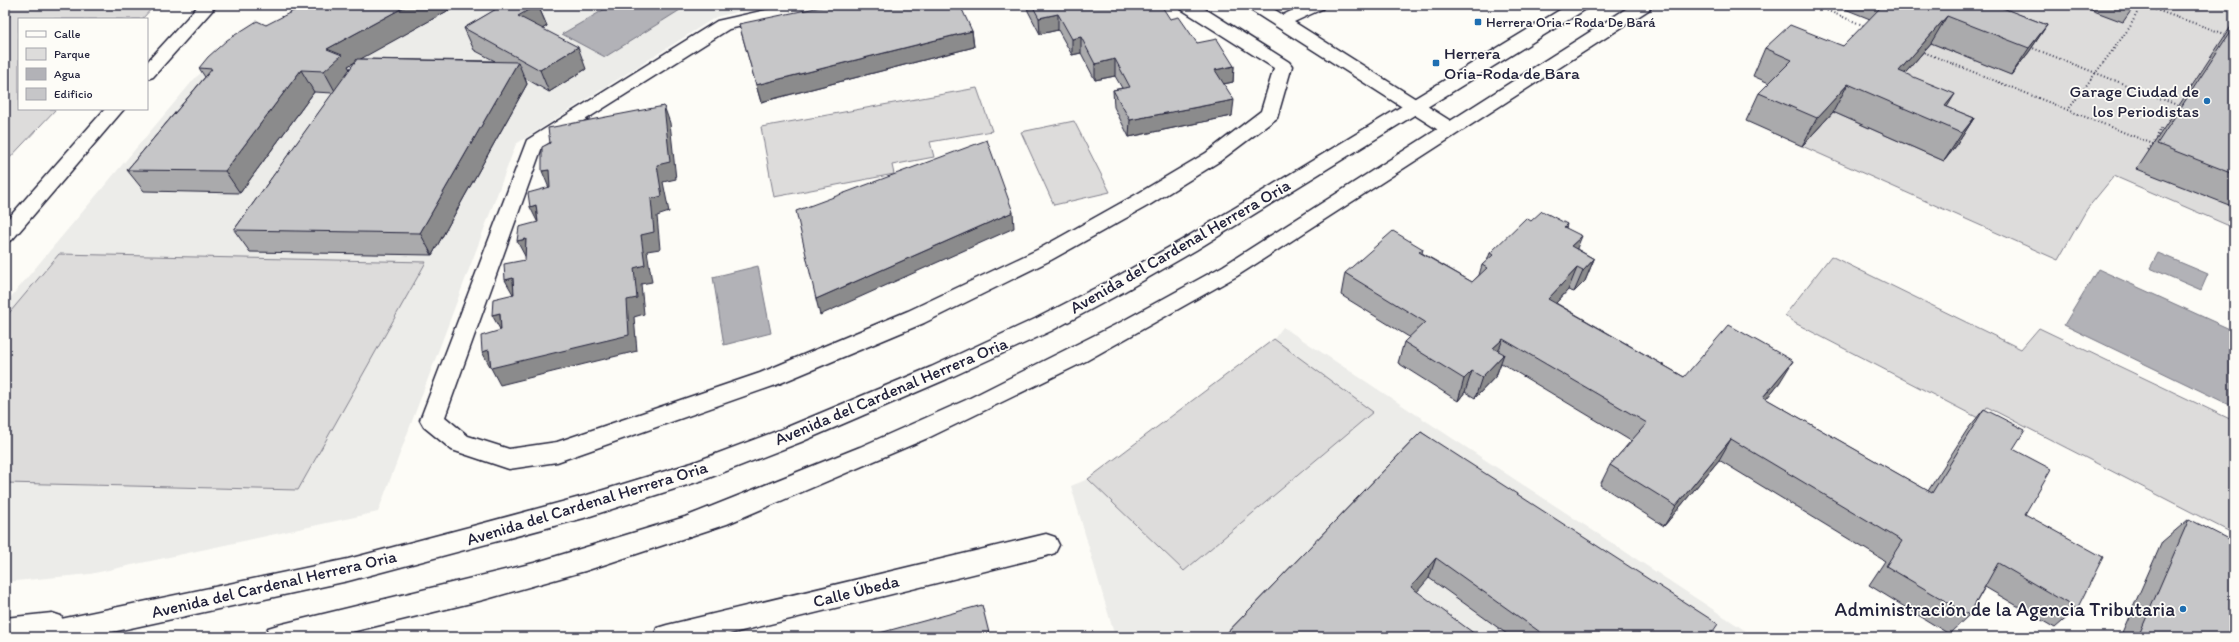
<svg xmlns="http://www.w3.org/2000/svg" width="2239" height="642" font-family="Itim,sans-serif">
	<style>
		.built { fill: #ecece9 }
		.green { fill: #dddcdb; stroke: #807f8b }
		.water { fill: #b2b2b7; stroke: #787885 }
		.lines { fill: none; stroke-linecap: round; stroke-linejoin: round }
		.lane-casing { stroke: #22223b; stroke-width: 3 }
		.street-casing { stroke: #22223b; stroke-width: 3 }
		.secondary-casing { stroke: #22223b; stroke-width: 3 }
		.path { stroke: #22223b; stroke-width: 2; stroke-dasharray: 1 2.5; stroke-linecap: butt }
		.lane { fill: #fdfcf7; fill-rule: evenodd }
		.street { fill: #fdfcf7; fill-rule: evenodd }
		.secondary { fill: #fdfcf7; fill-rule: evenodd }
		.wall { fill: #aaaaac; stroke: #22223b; fill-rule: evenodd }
		.shaded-wall { fill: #8b8b8c; stroke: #22223b }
		.building { fill: #c6c6c8; stroke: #22223b }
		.poi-dot { fill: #1f6fb2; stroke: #fdfcf7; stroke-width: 1.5 }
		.labels { text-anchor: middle; stroke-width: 3.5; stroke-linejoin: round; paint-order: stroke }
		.far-poi-label { font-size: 14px; fill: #22223b; stroke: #fdfcf7; text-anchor: start }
		.poi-label { font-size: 17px; fill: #22223b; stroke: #fdfcf7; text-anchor: start }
		.street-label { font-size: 17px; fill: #22223b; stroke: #fdfcf7 }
		.near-poi-label { font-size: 20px; fill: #22223b; stroke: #fdfcf7; text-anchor: end }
	</style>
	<rect width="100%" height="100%" fill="#fdfcf7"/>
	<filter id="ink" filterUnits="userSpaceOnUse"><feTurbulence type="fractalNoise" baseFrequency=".025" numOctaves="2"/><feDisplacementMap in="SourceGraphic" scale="8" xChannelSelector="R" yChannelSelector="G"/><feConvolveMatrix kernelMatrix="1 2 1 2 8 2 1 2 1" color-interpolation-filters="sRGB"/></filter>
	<g filter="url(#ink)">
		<g class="built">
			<polygon points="304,5 765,5 716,17 516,144 378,512 90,574 5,582 5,304 196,77 234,47"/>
			<polygon points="1283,327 1755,637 1115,637 1071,486 1088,479 1274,339"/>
		</g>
		<g class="green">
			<polygon points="5,5 155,5 142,19 19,19 19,109 56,109 5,163"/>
			<polygon points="2000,5 2234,5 2234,228 2114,176 2087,209 2058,260 1802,146 1833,112 1944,161 1883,99 1931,43 2012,75 1977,32"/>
			<polygon points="977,88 992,131 930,142 934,157 892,165 894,174 774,197 761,127"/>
			<polygon points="1074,121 1110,192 1054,205 1021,132"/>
			<polygon points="59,254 426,262 298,490 5,483 5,318"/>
			<polygon points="1831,256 2021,349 2039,328 2234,421 2234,534 1987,407 1980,419 1793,322 1785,315"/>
			<polygon points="1274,339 1373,412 1184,571 1088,479"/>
		</g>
		<g class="water">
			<polygon points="612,5 688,5 605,57 562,34"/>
			<polygon points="2158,253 2208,274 2201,290 2150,268"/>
			<polygon points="758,266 771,333 724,345 713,277"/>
			<polygon points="2098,269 2234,331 2234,407 2064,325"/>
		</g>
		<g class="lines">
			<g class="lane-casing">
				<polygon id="lane" points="788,5 820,5 817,9 729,29 542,147 445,417 468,436 509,449 557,442 760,373 908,311 1037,250 1137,194 1206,153 1261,111 1274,68 1181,9 1178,5 1199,5 1289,62 1292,66 1277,118 1220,161 1151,204 1051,260 924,323 776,385 557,462 509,469 452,450 424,427 420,420 527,140 717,21"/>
			</g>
			<g class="street-casing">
				<g id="street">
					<polygon points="1246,5 1267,5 1283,15 1303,5 1325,5 1322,9 1294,22 1457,125 1459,129 1457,133 1450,135 1443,133 1249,9"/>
					<polygon points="1046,534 1055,537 1059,545 1055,553 1046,556 717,637 654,637 657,628 667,625"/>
					<polygon points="52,613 61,616 65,625 61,634 52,637 5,637 5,618"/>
				</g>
			</g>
			<g class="secondary-casing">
				<g id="secondary">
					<polygon points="199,5 217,5 153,77 147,79 147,62"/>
					<polygon points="1568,5 1589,5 1586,9 1196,250 1125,291 1051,331 947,379 801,442 706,479 584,518 348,581 89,637 19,637 22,628 32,625 348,559 473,526 584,496 692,463 785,428 931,367 1035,319 1109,281 1182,240"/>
					<polygon points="1632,5 1653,5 1650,9 1237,276 1086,361 930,437 727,524 585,571 483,600 331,637 265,637 268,628 278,625 534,563 685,517 860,447 966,400 1121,322 1223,266"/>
					<polygon points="105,109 124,109 12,240 5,242 5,222"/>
				</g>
			</g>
			<g class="path">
				<polyline points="1814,5 1865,26"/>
				<polyline points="2142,5 2225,34"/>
				<polyline points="2030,47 2177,105"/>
				<polyline points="1921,51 2068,110 2130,27 2141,5"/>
				<polyline points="2068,110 2153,144 2162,127"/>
				<polyline points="2148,150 2153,144"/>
			</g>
			<use href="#lane" class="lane"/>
			<use href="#street" class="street"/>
			<use href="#secondary" class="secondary"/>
		</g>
		<g class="wall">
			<path d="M458 5 359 59 495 61 474 50 464 28 497 9 495 8 494 5H549L540 10 547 26 542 29 586 69 549 92 525 78 527 84 432 255 250 252 234 230 333 93 314 92 240 193 144 191 127 170 205 77 199 68 266 25ZM355 62 350 69 348 66Z"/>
			<polygon points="1027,5 1170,19 1197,43 1234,66 1233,82 1224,84 1232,116 1129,137 1114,107 1113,90 1122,88 1115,76 1095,80 1081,53 1072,55 1058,30 1040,34 1028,11"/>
			<polygon points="1835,5 2001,5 1999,7 2047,25 2029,52 2011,75 1931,43 1905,73 1947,107 1974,118 1956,146 1944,161 1833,112 1802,146 1746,121 1759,93 1769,83 1753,76 1765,48 1843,46 1870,19"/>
			<polygon points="2078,5 2135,5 2123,22"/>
			<polygon points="2234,22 2234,207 2137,169"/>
			<polygon points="739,24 972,31 974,47 761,102"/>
			<polygon points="1531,221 1567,224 1566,228 1577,249 1594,259 1585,281 1574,292 1568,290 1556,303 1684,377 1780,382 1766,399 1928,491 1967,430 1984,409 2013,449 2025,514 2077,609 2055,628 1985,587 1969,615 1949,634 1869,585 1885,561 1719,460 1664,526 1600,485 1610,465 1631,441 1501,363 1496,376 1475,398 1465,392 1458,401 1398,363 1404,342 1409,337 1341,295 1345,273 1423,249 1422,253 1472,282 1479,275 1482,265 1487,261 1490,253"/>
			<polygon points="1421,432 1709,637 1511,637 1429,578 1223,637"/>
			<polygon points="2189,519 2234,637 2120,637 2162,542"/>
		</g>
		<g class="shaded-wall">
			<polygon points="408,5 458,5 348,66 354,77 336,93 324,71 327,49"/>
			<polygon points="523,5 549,5 540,10 547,26 527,38 518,16"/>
			<polygon points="1417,5 1434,5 1416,8"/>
			<polygon points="5,9 10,16 5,21"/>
			<polygon points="1058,14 1058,30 1040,34 1039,18"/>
			<polygon points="1947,16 1931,43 1883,99 1899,71"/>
			<polygon points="2047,25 2029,52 2011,75 2029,48"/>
			<polygon points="972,31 974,47 761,102 756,85"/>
			<polygon points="1081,37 1081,53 1072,55 1072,39"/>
			<polygon points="578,47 586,69 549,92 540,70"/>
			<polygon points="1115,59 1115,76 1095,80 1095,64"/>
			<polygon points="518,62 527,84 432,255 420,233"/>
			<polygon points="1234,66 1233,82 1214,86 1215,70"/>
			<polygon points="301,70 314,92 240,193 225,171"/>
			<polygon points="1848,84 1833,112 1802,146 1817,118"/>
			<polygon points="1955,94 1938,122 1945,106"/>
			<polygon points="1234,100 1232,116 1129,137 1130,120"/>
			<polygon points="664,106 670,123 676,179 663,182 669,212 657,216 660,249 647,251 652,282 641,284 644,314 634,317 637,351 500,385 491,368 627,300 641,235 651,199"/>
			<polygon points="1974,118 1956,146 1944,161 1962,133"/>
			<polygon points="549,170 557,186 549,188 542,171"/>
			<polygon points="536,205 538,223 530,207"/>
			<polygon points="1013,212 1014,228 820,315 816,299"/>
			<polygon points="1582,236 1573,258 1571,246"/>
			<polygon points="526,239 526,258 517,241"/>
			<polygon points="1594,259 1585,281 1574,292 1583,271"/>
			<polygon points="1577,268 1568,290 1540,320 1548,299"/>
			<polygon points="513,278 514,296 505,280"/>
			<polygon points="500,313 501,331 492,315"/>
			<polygon points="1503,339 1495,360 1493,348"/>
			<polygon points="489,350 491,368 482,352"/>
			<polygon points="1504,354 1496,376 1475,398 1482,377"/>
			<polygon points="1793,361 1780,382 1750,419 1763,397"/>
			<polygon points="1472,371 1465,392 1458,401 1464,379"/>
			<polygon points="1731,439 1719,460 1664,526 1676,506"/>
			<polygon points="1436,558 1429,578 1404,607 1411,587"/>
		</g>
		<g class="building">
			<polygon points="305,5 408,5 327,49 342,55 324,71 301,70 225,171 127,170 212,69 199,68 208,57 227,40 257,21 266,25"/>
			<polygon points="503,5 537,5 518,16 578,47 540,70 464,28"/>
			<polygon points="830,5 960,5 972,31 756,85 739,24"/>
			<polygon points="1032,5 1161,5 1170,19 1179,17 1197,43 1217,39 1234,66 1215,70 1234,100 1130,120 1113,90 1130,87 1115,59 1095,64 1081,37 1072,39 1058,14 1039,18"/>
			<polygon points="1883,5 1995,5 2047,25 2029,48 1947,16 1899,71 1955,94 1945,106 1974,118 1962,133 1848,84 1817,118 1759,93 1792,60 1765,48 1790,25 1843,46"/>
			<polygon points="2234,26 2234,174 2157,144"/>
			<polygon points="357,59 518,62 420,233 234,230"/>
			<polygon points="664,106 670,162 657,165 662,196 651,199 654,232 641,235 645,265 634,268 637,298 627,300 629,335 491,368 489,350 482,352 481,336 501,330 500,313 492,315 493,299 514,294 513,278 505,280 504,264 525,260 526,239 517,241 519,227 538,222 536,205 530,207 528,193 550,187 549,170 542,171 542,147 550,143 548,128"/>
			<polygon points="987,140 1013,212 816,299 796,211"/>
			<polygon points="1542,211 1567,224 1564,227 1582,236 1571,246 1594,259 1583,271 1577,268 1548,299 1684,377 1729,325 1793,361 1763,397 1932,493 1984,409 2025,430 2013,449 2051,469 2025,514 2103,557 2077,609 1998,563 1969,615 1886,566 1902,541 1731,439 1676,506 1610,465 1647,423 1503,339 1493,348 1504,354 1482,377 1472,371 1464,379 1404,342 1425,322 1345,273 1393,231 1423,249 1419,252 1472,282 1487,268 1482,265 1493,255 1490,253 1526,218 1531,221"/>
			<polygon points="1421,432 1718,624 1709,637 1547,637 1436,558 1411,587 1479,637 1223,637"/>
			<polygon points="2189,519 2234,542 2234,637 2138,637"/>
			<polygon points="982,605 990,637 865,637"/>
		</g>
	</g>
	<g class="poi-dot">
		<rect x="1474" y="18" width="8" height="8" rx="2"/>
		<rect x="1432" y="59" width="8" height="8" rx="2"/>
		<circle cx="2207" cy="101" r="4"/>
		<circle cx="2183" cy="609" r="4"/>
	</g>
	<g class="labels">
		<g class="far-poi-label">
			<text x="1486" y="27">Herrera Oria - Roda De Bará</text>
		</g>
		<g class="poi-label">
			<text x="1444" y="59">Herrera<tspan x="1444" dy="20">Oria-Roda de Bara</tspan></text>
			<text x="2199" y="97" text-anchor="end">Garage Ciudad de<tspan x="2199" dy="20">los Periodistas</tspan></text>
		</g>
		<g class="street-label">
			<text transform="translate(1180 246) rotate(-30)" y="6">Avenida del Cardenal Herrera Oria</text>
			<text transform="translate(891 391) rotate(-23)" y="6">Avenida del Cardenal Herrera Oria</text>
			<text transform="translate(587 503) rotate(-17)" y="6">Avenida del Cardenal Herrera Oria</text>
			<text transform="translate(274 584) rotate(-13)" y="6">Avenida del Cardenal Herrera Oria</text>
			<text transform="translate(856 591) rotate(-14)" y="6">Calle Úbeda</text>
		</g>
		<g class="near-poi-label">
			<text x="2175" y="616">Administración de la Agencia Tributaria</text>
		</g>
	</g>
	<rect width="2239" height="642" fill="none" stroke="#fdfcf7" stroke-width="20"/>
	<rect x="10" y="10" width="2219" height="622" fill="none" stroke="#22223b" stroke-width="1.5" filter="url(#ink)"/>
	<rect x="18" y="18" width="130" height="92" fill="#fdfcf7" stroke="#a5a5ac"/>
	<rect x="26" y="31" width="20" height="6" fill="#fdfcf7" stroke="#a5a5ac"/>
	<text x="54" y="38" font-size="12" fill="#22223b">Calle</text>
	<rect x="26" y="48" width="20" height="12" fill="#dddcdb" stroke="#a5a5ac"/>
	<text x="54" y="58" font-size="12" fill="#22223b">Parque</text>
	<rect x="26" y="68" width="20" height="12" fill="#b2b2b7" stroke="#a5a5ac"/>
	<text x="54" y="78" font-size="12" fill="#22223b">Agua</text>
	<rect x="26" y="88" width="20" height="12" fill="#c6c6c8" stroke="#a5a5ac"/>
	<text x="54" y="98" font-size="12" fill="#22223b">Edificio</text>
</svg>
